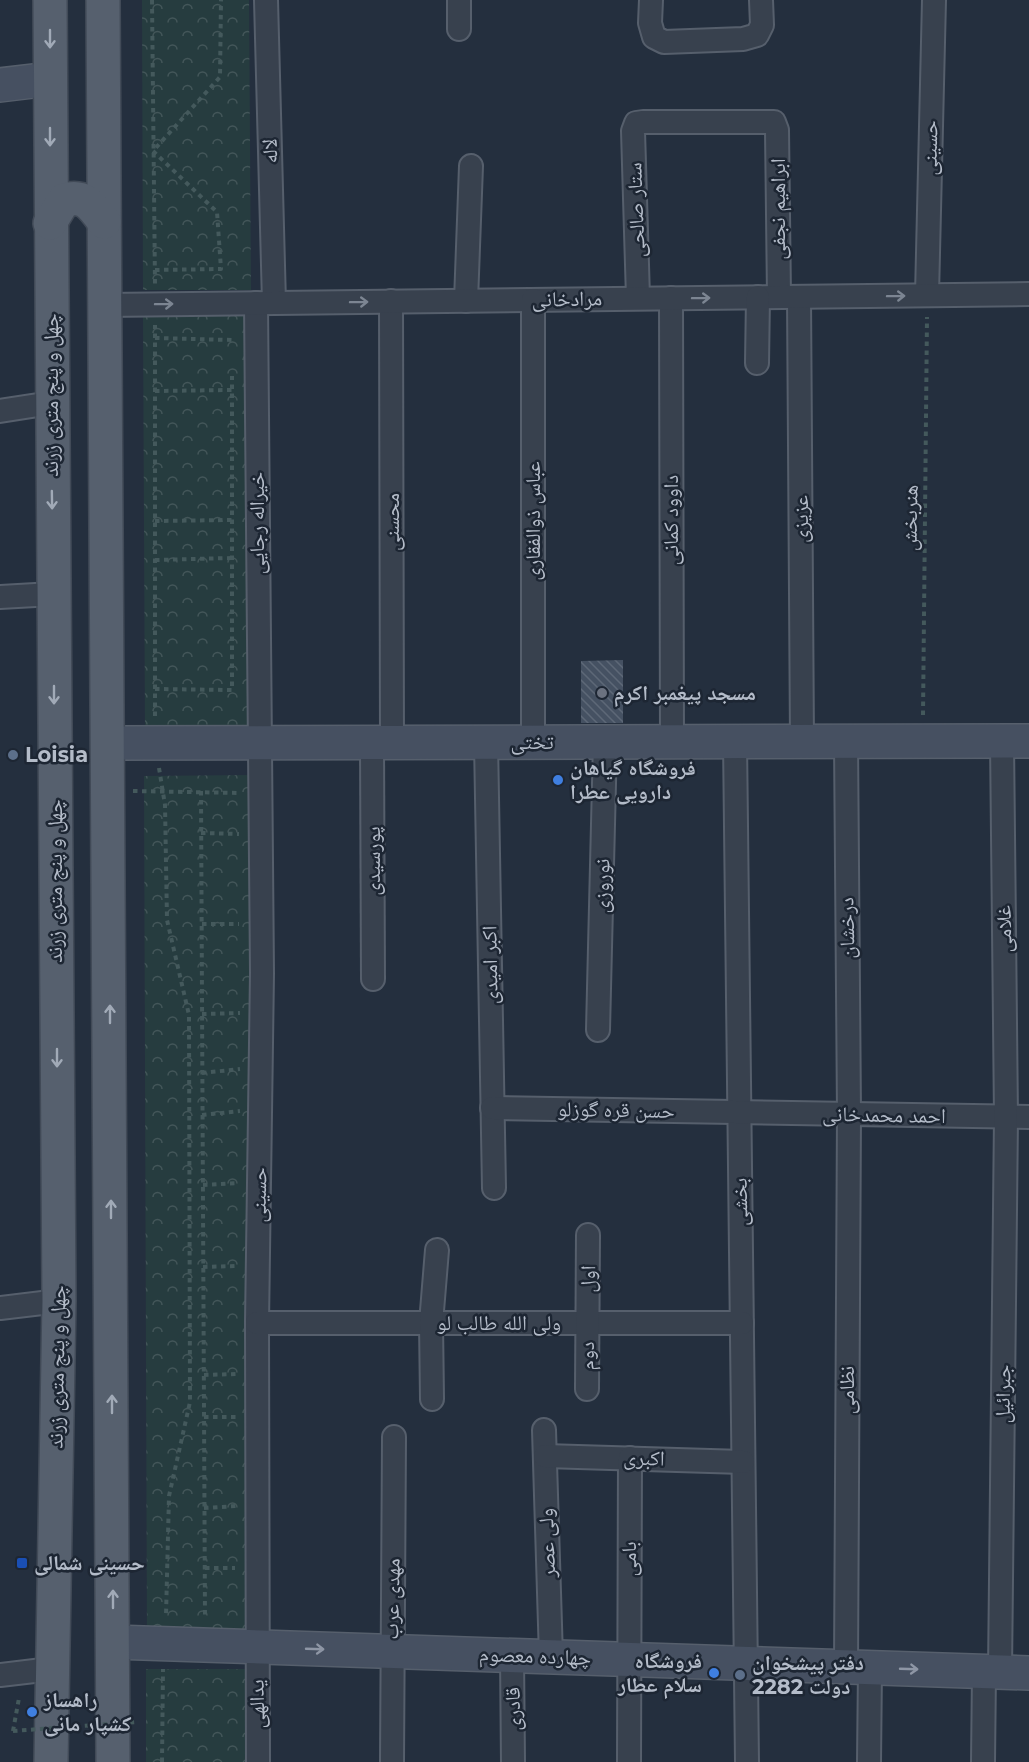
<svg xmlns="http://www.w3.org/2000/svg" width="1029" height="1762" font-family="Montserrat,'Noto Naskh Arabic',sans-serif">
	<style>
		.park { fill: url(#park-crowns) }
		.building { fill: url(#building-back-hatch) }
		.lines { fill: none; stroke-linecap: round; stroke-linejoin: round }
		.street-casing { stroke: #565f6c; stroke-width: 26 }
		.secondary-casing { stroke: #565f6c; stroke-width: 36 }
		.primary-casing { stroke: #414a57; stroke-width: 36 }
		.path { stroke: #44595c; stroke-width: 4; stroke-dasharray: 4.5 4.5; stroke-linecap: butt }
		.street { stroke: #38414e; stroke-width: 22 }
		.secondary { stroke: #465061; stroke-width: 33 }
		.primary { stroke: #56606e; stroke-width: 33 }
		.path-bridge { stroke: #44595c; stroke-width: 4; stroke-dasharray: 4.5 4.5; stroke-linecap: butt }
		.oneway { stroke: #a1aab7 }
		.oneway2 { stroke: #7c8592 }
		.oneway3 { stroke: #8e96a5 }
		.worship-dot { fill: #6b7280; stroke: #1d2633; stroke-width: 2 }
		.service-dot { fill: #5c6f8a; stroke: #1d2633; stroke-width: 2 }
		.shop-dot { fill: #3f7fe0; stroke: #1d2633; stroke-width: 2 }
		.transit-dot { fill: #1a4fb4; stroke: #1d2633; stroke-width: 2 }
		.labels { text-anchor: middle; stroke-width: 5; stroke-linejoin: round; paint-order: stroke }
		.street-label { font-size: 21px; fill: #b4bcc9; stroke: #1d2633 }
		.poi-label { font-size: 21px; font-weight: bold; fill: #b4bcc9; stroke: #1d2633; text-anchor: start }
	</style>
	<defs>
		<pattern id="park-crowns" width="20" height="18" patternUnits="userSpaceOnUse" patternTransform="scale(1.5)"><rect width="20" height="18" fill="#263c3f"/><path d="M2 6a3 3 0 1 1 6 0M12 15a3 3 0 1 1 6 0" fill="none" stroke="#435659"/></pattern>
		<pattern id="building-back-hatch" width="6" height="6" patternUnits="userSpaceOnUse" patternTransform="scale(1.5)"><rect width="6" height="6" fill="#455162"/><path d="M-1 5l2 2M0 0l6 6M5-1l2 2" fill="none" stroke="#5d6877"/></pattern>
	</defs>
	<rect width="100%" height="100%" fill="#242f3e"/>
	<g class="park">
		<polygon points="142,0 249,0 251,290 143,290"/>
		<polygon points="143,315 251,315 253,731 145,731"/>
		<polygon points="251,775 251,1630 147,1640 144,776"/>
		<rect x="146" y="1669" width="108" height="93"/>
	</g>
	<polygon class="building" points="623,660 623,723 581,723 581,661"/>
	<g class="lines">
		<g class="street-casing">
			<g id="street">
				<polyline points="266,0 274,303"/>
				<polyline points="651,0 650,23 654,37 664,42 743,39 757,35 762,25 761,0"/>
				<polyline points="459,29 459,0"/>
				<polyline points="927,295 934,0"/>
				<polyline points="799,297 802,741"/>
				<polyline points="638,298 633,131 636,123 643,122 774,122 777,130 779,297"/>
				<polyline points="671,298 672,742"/>
				<polyline points="391,301 392,742"/>
				<polyline points="466,301 471,166"/>
				<polyline points="256,303 262,973 257,1323 258,1762"/>
				<polyline points="105,305 1029,294"/>
				<polyline points="757,363 758,297"/>
				<polyline points="0,411 51,403"/>
				<polyline points="0,597 53,594"/>
				<polyline points="735,741 747,1762"/>
				<polyline points="486,742 494,1188"/>
				<polyline points="533,742 533,300"/>
				<polyline points="372,743 373,979"/>
				<polyline points="598,1030 605,742"/>
				<polyline points="492,1108 1029,1117"/>
				<polyline points="0,1308 59,1301"/>
				<polyline points="257,1323 742,1323"/>
				<polyline points="587,1389 588,1235"/>
				<polyline points="432,1399 431,1323 437,1250"/>
				<polyline points="544,1430 551,1657"/>
				<polyline points="545,1456 743,1462"/>
				<polyline points="512,1655 513,1762"/>
				<polyline points="846,1667 849,1114 846,741"/>
				<polyline points="1000,1672 1006,1117 1002,741"/>
				<polyline points="0,1675 51,1669"/>
				<polyline points="392,1762 394,1437"/>
				<polyline points="629,1762 630,1458"/>
				<polyline points="869,1762 870,1668"/>
				<polyline points="983,1762 984,1672"/>
			</g>
		</g>
		<g class="secondary-casing">
			<g id="secondary">
				<polyline points="0,85 50,79"/>
				<polyline points="108,743 1029,741"/>
				<polyline points="113,1642 1029,1673"/>
			</g>
		</g>
		<g class="primary-casing">
			<g id="primary">
				<polyline points="50,0 59,1301 51,1762"/>
				<polyline points="103,0 113,1762"/>
				<path d="M50 223 64 200C85 194 92 206 104 222"/>
			</g>
		</g>
		<g class="path">
			<polyline points="152,0 155,284"/>
			<polyline points="155,270 221,269 217,212 153,151 220,77 221,0"/>
			<polyline points="155,338 232,340"/>
			<polyline points="155,391 232,390"/>
			<polyline points="155,521 232,520"/>
			<polyline points="155,560 232,558"/>
			<polyline points="155,689 232,690 232,376"/>
			<polyline points="923,715 927,317"/>
			<polyline points="155,716 155,325"/>
			<polyline points="159,768 165,805 167,920 189,1015 190,1402 169,1496 166,1616"/>
			<polyline points="133,791 239,793"/>
			<polyline points="201,791 205,1618"/>
			<polyline points="201,833 239,834"/>
			<polyline points="202,924 239,924"/>
			<polyline points="202,1014 240,1013"/>
			<polyline points="202,1073 240,1069"/>
			<polyline points="202,1115 240,1111"/>
			<polyline points="203,1185 238,1183"/>
			<polyline points="203,1267 235,1266"/>
			<polyline points="204,1375 236,1374"/>
			<polyline points="204,1417 236,1417"/>
			<polyline points="204,1508 237,1506"/>
			<polyline points="205,1568 235,1568"/>
			<polyline points="13,1731 19,1698"/>
			<polyline points="162,1762 163,1669"/>
		</g>
		<use href="#street" class="street"/>
		<use href="#secondary" class="secondary"/>
		<use href="#primary" class="primary"/>
		<polyline class="path-bridge" points="13,1731 136,1722"/>
	</g>
	<defs><path id="oneway-shaft" d="M-6 0H5M1.5-3L5.5 0L1.5 3" fill="none" stroke-width="1.6" stroke-linecap="round" stroke-linejoin="round" transform="scale(1.5)"/></defs>
	<g class="oneway">
		<use href="#oneway-shaft" transform="translate(50 39) rotate(90)"/>
		<use href="#oneway-shaft" transform="translate(50 137) rotate(90)"/>
		<use href="#oneway-shaft" transform="translate(52 500) rotate(89)"/>
		<use href="#oneway-shaft" transform="translate(54 695) rotate(90)"/>
		<use href="#oneway-shaft" transform="translate(110 1014) rotate(-90)"/>
		<use href="#oneway-shaft" transform="translate(57 1058) rotate(90)"/>
		<use href="#oneway-shaft" transform="translate(111 1209) rotate(-90)"/>
		<use href="#oneway-shaft" transform="translate(112 1404) rotate(-90)"/>
		<use href="#oneway-shaft" transform="translate(113 1599) rotate(-90)"/>
	</g>
	<g class="oneway2">
		<use href="#oneway-shaft" transform="translate(896 296) rotate(-1)"/>
		<use href="#oneway-shaft" transform="translate(701 298) rotate(-1)"/>
		<use href="#oneway-shaft" transform="translate(359 302) rotate(-1)"/>
		<use href="#oneway-shaft" transform="translate(164 304) rotate(-1)"/>
	</g>
	<g class="oneway3">
		<use href="#oneway-shaft" transform="translate(315 1649) rotate(2)"/>
		<use href="#oneway-shaft" transform="translate(909 1669) rotate(2)"/>
	</g>
	<circle class="worship-dot" cx="602" cy="693" r="6"/>
	<g class="service-dot">
		<circle cx="13" cy="755" r="6"/>
		<circle cx="740" cy="1675" r="6"/>
	</g>
	<g class="shop-dot">
		<circle cx="558" cy="780" r="6"/>
		<circle cx="714" cy="1673" r="6"/>
		<circle cx="32" cy="1712" r="6"/>
	</g>
	<rect class="transit-dot" x="16" y="1557" width="12" height="12" rx="3"/>
	<g class="labels">
		<g class="street-label">
			<text transform="translate(930 148) rotate(-89)" y="7">حسینی</text>
			<text transform="translate(270 151) rotate(-92)" y="7">لاله</text>
			<text transform="translate(778 209) rotate(-90)" y="7">ابراهیم نجفی</text>
			<text transform="translate(636 210) rotate(-92)" y="7">ستار صالحی</text>
			<text transform="translate(567 299) rotate(-1)" y="7">مرادخانی</text>
			<text transform="translate(51 395) rotate(-90)" y="7">چهل و پنج متری زرند</text>
			<text transform="translate(910 518) rotate(-89)" y="7">هنربخش</text>
			<text transform="translate(801 519) rotate(-90)" y="7">عزیزی</text>
			<text transform="translate(671 520) rotate(-90)" y="7">داوود کمانی</text>
			<text transform="translate(533 521) rotate(-90)" y="7">عباس ذوالفقاری</text>
			<text transform="translate(392 522) rotate(-90)" y="7">محسنی</text>
			<text transform="translate(257 523) rotate(-90)" y="7">خیراله رجایی</text>
			<text x="532" y="749">تختی</text>
			<text transform="translate(373 861) rotate(-90)" y="7">پورسیدی</text>
			<text transform="translate(55 881) rotate(-90)" y="7">چهل و پنج متری زرند</text>
			<text transform="translate(602 886) rotate(-89)" y="7">نوروزی</text>
			<text transform="translate(847 928) rotate(-91)" y="7">درخشان</text>
			<text transform="translate(1004 929) rotate(-91)" y="7">غلامی</text>
			<text transform="translate(490 965) rotate(-91)" y="7">اکبر امیدی</text>
			<text transform="translate(616 1110) rotate(1)" y="7">حسن قره گوزلو</text>
			<text transform="translate(884 1115) rotate(1)" y="7">احمد محمدخانی</text>
			<text transform="translate(259 1195) rotate(-89)" y="7">حسینی</text>
			<text transform="translate(740 1202) rotate(-91)" y="7">بخشی</text>
			<text transform="translate(588 1279) rotate(-89)" y="7">اول</text>
			<text x="499" y="1330">ولی الله طالب لو</text>
			<text transform="translate(587 1356) rotate(-90)" y="7">دوم</text>
			<text transform="translate(57 1367) rotate(-89)" y="7">چهل و پنج متری زرند</text>
			<text transform="translate(847 1390) rotate(-90)" y="7">نظامی</text>
			<text transform="translate(1003 1394) rotate(-89)" y="7">جبرائیل</text>
			<text transform="translate(644 1458) rotate(2)" y="7">اکبری</text>
			<text transform="translate(547 1543) rotate(-92)" y="7">ولی عصر</text>
			<text transform="translate(629 1559) rotate(-90)" y="7">بامی</text>
			<text transform="translate(392 1599) rotate(-89)" y="7">مهدی عرب</text>
			<text transform="translate(535 1656) rotate(2)" y="7">چهارده معصوم</text>
			<text transform="translate(257 1704) rotate(-91)" y="7">یدالهی</text>
			<text transform="translate(513 1709) rotate(-91)" y="7">قادری</text>
		</g>
		<g class="poi-label">
			<text x="614" y="700">مسجد پیغمبر اکرم</text>
			<text x="25" y="762">Loisia</text>
			<text x="570" y="775">فروشگاه گیاهان<tspan x="570" dy="24">دارویی عطرا</tspan></text>
			<text x="34" y="1570">حسینی شمالی</text>
			<text x="702" y="1668" text-anchor="end">فروشگاه<tspan x="702" dy="24">سلام عطار</tspan></text>
			<text x="752" y="1670">دفتر پیشخوان<tspan x="752" dy="24">دولت 2282</tspan></text>
			<text x="44" y="1707">راهساز<tspan x="44" dy="24">کشپار مانی</tspan></text>
		</g>
	</g>
</svg>
